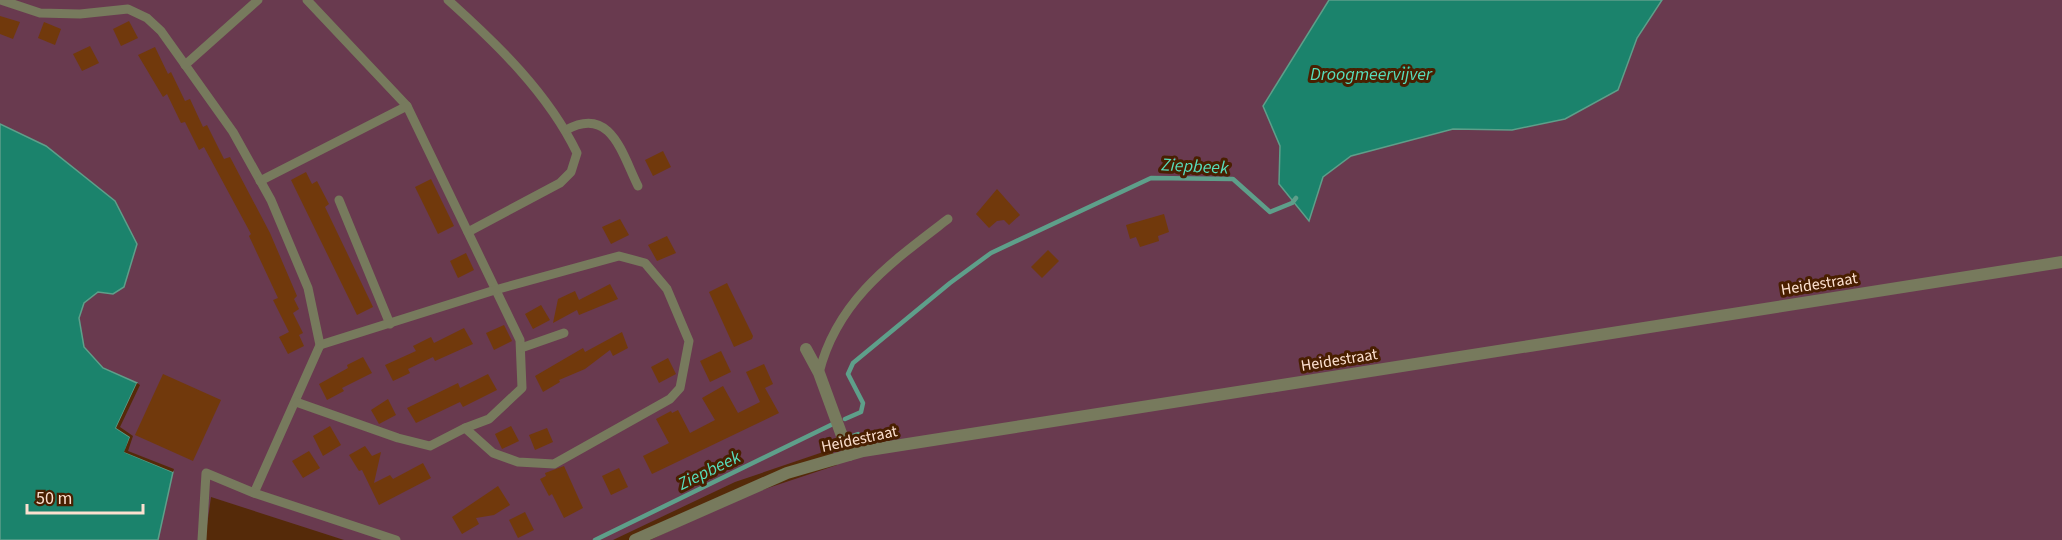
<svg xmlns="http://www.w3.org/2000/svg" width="2062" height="540" font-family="'Source Sans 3',sans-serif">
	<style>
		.green { fill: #693a4f }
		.water { fill: #1b836c; stroke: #5e9f8a; stroke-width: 1.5 }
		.pier { fill: #552a09 }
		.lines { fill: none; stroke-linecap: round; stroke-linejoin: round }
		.stream { stroke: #5e9f8a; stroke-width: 4.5 }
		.building { fill: #71390c }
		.lane { stroke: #777a5d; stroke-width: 9 }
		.street { stroke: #777a5d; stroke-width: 12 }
		.labels { text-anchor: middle; stroke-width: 6; stroke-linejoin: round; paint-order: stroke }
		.street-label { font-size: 16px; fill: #fce0cf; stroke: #491f00 }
		.water-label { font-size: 18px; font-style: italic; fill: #57debb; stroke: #491f00 }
	</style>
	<rect width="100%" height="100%" fill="#552a09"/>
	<polygon class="green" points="0,0 1329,0 1263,106 1280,146 1279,184 1309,221 1323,177 1351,156 1453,129 1512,130 1565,119 1617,90 1637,38 1662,0 2062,0 2062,540 650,540 741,497 837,465 832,449 735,482 613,540 344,540 211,497 205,540 158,540 116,428 137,383 103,368 84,347 79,317 84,303 98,292 113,294 137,244 115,201 46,146 0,124"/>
	<g class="water">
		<polygon points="1329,0 1662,0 1637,38 1618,90 1565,119 1512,130 1453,129 1351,156 1323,177 1309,221 1279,184 1280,146 1263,106"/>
		<polygon points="0,124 46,146 115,201 137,244 124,287 113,294 98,292 84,303 79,318 84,347 103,368 137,383 116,428 130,437 125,452 173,472 158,540 0,540"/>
	</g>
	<polygon class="pier" points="137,383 140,385 120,427 133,436 128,451 174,469 173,472 124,452 130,437 116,428"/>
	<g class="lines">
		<g class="stream">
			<polyline points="845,419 861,412 863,403 848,374 853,363 950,283 991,253 1151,178 1233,179 1270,212 1292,203 1296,198"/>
			<polyline points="847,438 858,434"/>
			<polyline points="830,443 841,439"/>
			<polyline points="595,540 835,423"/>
		</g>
	</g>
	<g class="building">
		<polygon points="0,16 20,22 13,39 0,34"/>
		<polygon points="129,21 138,38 121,46 113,29"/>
		<polygon points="44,22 61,29 55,45 38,38"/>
		<polygon points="90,46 99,63 82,71 73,54"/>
		<polygon points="155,47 168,74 171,72 185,101 190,99 203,127 207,125 224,159 230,157 270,233 297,296 294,299 299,309 293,313 303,333 299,335 304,346 288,354 279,337 289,332 273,300 278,298 249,236 251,234 204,147 199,150 185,122 181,123 167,94 163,97 138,55"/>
		<polygon points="663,151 671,167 653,176 645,160"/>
		<polygon points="306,172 312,184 317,181 329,204 325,207 373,307 357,315 291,180"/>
		<polygon points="431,179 454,226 438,234 415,187"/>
		<polygon points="997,189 1020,215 1009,225 1004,220 997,221 989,228 976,214"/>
		<polygon points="1164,214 1169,232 1158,236 1159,241 1140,247 1136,237 1130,239 1126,225"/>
		<polygon points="620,219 629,235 611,244 602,227"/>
		<polygon points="667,236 676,253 657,261 648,245"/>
		<polygon points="1048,250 1059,261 1042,278 1031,267"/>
		<polygon points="466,253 474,270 458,278 450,261"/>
		<polygon points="727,283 753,336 752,339 734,347 709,292"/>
		<polygon points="610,284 618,299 579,315 577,310 553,323 558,299 575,291 579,300"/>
		<polygon points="541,305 550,320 533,329 525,314"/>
		<polygon points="504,325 512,341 494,350 486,333"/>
		<polygon points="464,328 473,344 435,361 433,357 408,369 410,373 393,381 385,365 416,351 413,346 431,337 434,343"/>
		<polygon points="622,332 628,348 613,356 610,350 585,369 559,380 560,382 543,392 535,376 583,348 585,352"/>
		<polygon points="721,351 731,372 710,382 700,361"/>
		<polygon points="363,357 372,373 342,388 344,391 327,400 319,384 348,368 347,365"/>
		<polygon points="668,358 676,374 659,383 651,367"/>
		<polygon points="764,364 773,384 765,388 779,413 652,474 643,456 669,443 656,419 671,411 672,413 678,410 690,433 715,420 702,398 723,386 738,413 760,402 746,372"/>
		<polygon points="163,374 221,400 193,461 135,435"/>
		<polygon points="488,374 497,390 463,407 460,402 416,423 407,408 458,383 460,388"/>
		<polygon points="388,399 396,415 379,424 371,410"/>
		<polygon points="330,426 341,445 323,456 313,436"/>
		<polygon points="511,426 519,441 502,449 495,434"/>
		<polygon points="547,428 553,442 535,450 529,435"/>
		<polygon points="365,446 372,456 381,452 374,483 390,475 393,479 423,463 431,478 379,505 362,470 359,471 349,455"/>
		<polygon points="309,451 320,468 303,478 292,461"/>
		<polygon points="564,466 583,508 564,518 552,494 549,496 540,479 546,476 545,473"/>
		<polygon points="619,468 628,487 611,495 602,476"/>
		<polygon points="498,486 510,505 494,515 476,518 479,524 462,534 452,517"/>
		<polygon points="525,512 534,530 518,538 509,520"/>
	</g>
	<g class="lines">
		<g class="lane">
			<polyline points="1,0 40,13 80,14 128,9 147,18 161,31 233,132 271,200 308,288 320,345 254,493"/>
			<polyline points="307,0 407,106"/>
			<path d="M448 0C497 44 548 93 577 153L571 172 560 183 468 232"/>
			<polyline points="185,65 258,0"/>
			<path d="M566 130C611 105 622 154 638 186"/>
			<polyline points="260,181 407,106 520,340 522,388 489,419 465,428"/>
			<polyline points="339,200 390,324"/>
			<polyline points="521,348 564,333"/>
			<path d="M819 373C837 300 892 262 948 219"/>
			<polyline points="296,402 398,438 430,446 465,428 493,453 518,462 554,464 670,399 680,388 689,341 667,289 645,263 619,256 495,290 320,345"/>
			<polyline points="202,540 206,473 254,493 396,540"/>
		</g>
		<g class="street">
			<polyline points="806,349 819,373 849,455"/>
			<polyline points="635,540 787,473 863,451 2062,262"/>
		</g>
	</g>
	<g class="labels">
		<g class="street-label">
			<text transform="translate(1819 283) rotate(-9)" y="6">Heidestraat</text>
			<text transform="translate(1339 359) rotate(-9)" y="6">Heidestraat</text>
			<text transform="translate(859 438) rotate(-12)" y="6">Heidestraat</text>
		</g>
		<g class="water-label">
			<text x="1371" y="80">Droogmeervijver</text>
			<text transform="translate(1195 166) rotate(3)" y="6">Ziepbeek</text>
			<text transform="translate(709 470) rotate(-26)" y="6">Ziepbeek</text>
		</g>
	</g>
	<path d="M27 504v9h116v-9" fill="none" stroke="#fce0cf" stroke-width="3"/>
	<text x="36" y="504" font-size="18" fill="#fce0cf" stroke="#491f00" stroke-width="4.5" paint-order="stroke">50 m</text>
</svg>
